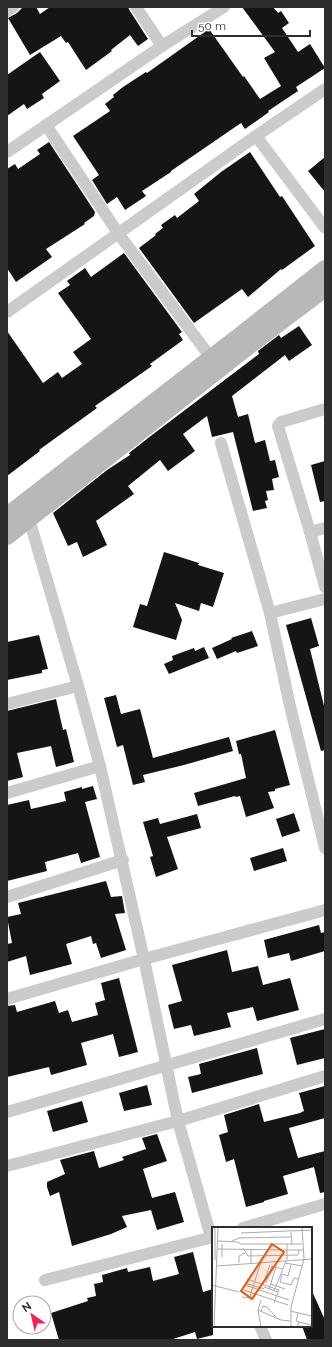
<svg xmlns="http://www.w3.org/2000/svg" width="332" height="1347" font-family="Raleway,sans-serif">
	<style>
		.building { fill: #151515 }
		.lines { fill: none; stroke-linecap: round; stroke-linejoin: round }
		.street { stroke: #cbcbcb; stroke-width: 12 }
		.secondary { stroke: #b8b8b8; stroke-width: 18 }
		.inset-road { fill: none; stroke: #ababab; stroke-width: 1 }
		.view { fill: #e8590c; fill-opacity: 0.15; stroke: #e8590c; stroke-width: 2 }
		.inset-edge { fill: none; stroke: #2e2e2e; stroke-width: 2 }
	</style>
	<rect width="100%" height="100%" fill="#fff"/>
	<g class="building">
		<polygon points="23,7 36,7 40,14 50,7 128,7 130,11 148,39 138,46 130,35 111,50 112,51 86,70 68,42 66,43 61,36 30,55 8,18 17,13"/>
		<polygon points="242,7 273,7 278,13 281,11 289,23 282,28 298,52 310,44 325,68 296,87 298,91 268,111 269,112 245,129 241,123 171,171 171,172 142,191 146,196 125,210 117,197 107,204 92,180 99,175 73,136 110,111 105,104 114,97 113,95 123,87 146,72 147,73 209,29 243,77 244,76 260,99 281,86 264,58 275,52"/>
		<polygon points="40,52 60,81 42,94 44,98 27,109 24,104 7,116 7,75"/>
		<polygon points="49,142 95,212 94,216 84,223 85,224 46,249 52,257 16,282 7,268 7,169 15,164 18,169 40,154 37,150"/>
		<polygon points="250,152 280,197 282,196 315,246 282,270 281,269 248,297 242,289 194,323 139,248 156,235 155,234 163,228 161,225 175,215 177,218 199,201 194,194 221,172"/>
		<polygon points="325,157 325,192 308,171"/>
		<polygon points="124,253 182,332 179,334 183,340 150,364 152,366 95,406 97,408 39,450 40,451 7,476 7,331 43,383 58,372 62,378 82,364 73,352 91,339 58,293 70,285 67,281 85,268 91,277"/>
		<polygon points="299,326 312,345 289,361 285,355 232,396 238,417 248,414 255,443 265,440 270,461 275,460 279,477 272,479 274,490 266,491 268,500 265,501 267,508 253,511 233,432 212,437 207,416 183,434 195,451 168,471 160,460 128,486 134,494 96,521 107,545 83,557 77,542 68,546 53,513 107,470 130,455 129,453 152,435 259,354 258,351 279,335 281,338"/>
		<polygon points="325,461 325,501 320,502 311,465"/>
		<polygon points="164,552 199,563 198,565 224,573 213,607 201,603 199,611 175,603 182,620 176,640 133,627 140,604 147,606"/>
		<polygon points="311,618 319,646 310,649 325,710 325,750 321,751 286,625"/>
		<polygon points="252,631 258,646 237,653 236,651 217,659 212,648 232,639 231,638"/>
		<polygon points="39,635 48,669 42,670 42,673 7,680 7,642"/>
		<polygon points="204,647 209,658 169,674 164,664 173,660 172,656 194,648 195,651"/>
		<polygon points="116,695 121,714 140,709 153,758 229,737 233,751 184,765 143,775 145,782 133,785 123,745 117,747 104,698"/>
		<polygon points="56,699 63,730 66,729 74,762 56,767 51,746 17,753 23,777 7,781 7,711"/>
		<polygon points="275,730 290,785 275,789 275,791 268,792 274,808 246,817 240,796 236,797 235,796 198,806 194,793 246,778 241,754 239,754 236,741"/>
		<polygon points="93,786 97,799 85,802 100,857 81,863 78,853 45,862 47,871 7,881 7,805 29,800 31,809 66,801 64,792 82,787 82,789"/>
		<polygon points="294,813 300,831 282,837 276,819"/>
		<polygon points="197,814 201,828 167,837 178,869 156,877 150,857 153,856 143,822 158,818 160,824"/>
		<polygon points="283,848 287,861 254,871 250,858"/>
		<polygon points="106,881 111,897 122,896 125,913 115,914 126,950 101,958 96,943 93,944 91,936 66,944 72,964 30,975 26,956 7,962 7,944 12,943 7,917 21,914 18,903"/>
		<polygon points="319,925 321,933 325,932 325,951 291,961 289,953 268,958 264,940"/>
		<polygon points="227,950 232,972 258,966 263,985 290,978 299,1010 257,1021 253,1007 227,1013 231,1027 194,1036 191,1025 174,1029 168,1005 182,1001 172,965"/>
		<polygon points="119,978 138,1052 119,1057 113,1034 81,1043 87,1065 51,1075 49,1067 7,1077 7,1006 15,1005 17,1012 55,1001 59,1013 68,1010 72,1022 98,1015 95,1003 105,1000 101,983"/>
		<polygon points="325,1029 325,1058 297,1065 290,1038"/>
		<polygon points="257,1048 263,1074 192,1093 188,1077 201,1074 199,1064"/>
		<polygon points="147,1085 152,1105 124,1111 119,1093"/>
		<polygon points="325,1086 325,1118 289,1128 298,1158 325,1151 325,1192 320,1193 314,1167 283,1176 288,1194 264,1201 264,1202 246,1207 234,1159 226,1162 219,1135 228,1132 224,1115 259,1104 264,1122 300,1113 304,1111 299,1093"/>
		<polygon points="82,1101 88,1122 53,1132 47,1111"/>
		<polygon points="157,1134 167,1161 143,1169 152,1198 175,1192 184,1222 157,1230 151,1210 122,1216 127,1227 111,1234 72,1246 59,1192 50,1196 47,1187 47,1182 65,1174 60,1160 94,1151 99,1168 124,1160 122,1157 146,1149 142,1138"/>
		<polygon points="193,1252 203,1292 213,1289 213,1335 197,1339 195,1332 170,1340 59,1340 51,1313 88,1301 87,1298 96,1296 94,1284 103,1282 102,1275 127,1268 128,1272 150,1267 153,1281 179,1274 174,1257"/>
		<polygon points="311,1289 325,1320 325,1340 307,1340 302,1326 311,1326"/>
	</g>
	<g class="lines">
		<g class="street">
			<polyline points="136,7 162,46"/>
			<polyline points="7,11 13,7"/>
			<polyline points="46,125 118,233 211,358"/>
			<polyline points="256,136 325,228"/>
			<polyline points="7,152 162,46 224,7"/>
			<polyline points="7,312 256,136 325,89"/>
			<polyline points="325,409 281,422 278,426 310,532 325,587"/>
			<polyline points="221,443 270,613 290,706 325,848"/>
			<polyline points="25,513 29,519 78,686 100,766 144,959 178,1121 211,1237"/>
			<polyline points="310,532 325,528"/>
			<polyline points="270,613 325,599"/>
			<polyline points="7,704 78,686"/>
			<polyline points="7,793 100,766"/>
			<polyline points="7,897 123,860"/>
			<polyline points="7,999 144,959 325,910"/>
			<polyline points="7,1112 325,1019"/>
			<polyline points="7,1166 178,1121 325,1076"/>
			<polyline points="243,1228 325,1204"/>
			<polyline points="45,1280 213,1237"/>
			<polyline points="260,1326 266,1340"/>
		</g>
		<g class="secondary">
			<polyline points="7,516 245,332 325,269"/>
			<polyline points="7,536 252,343 325,288"/>
		</g>
	</g>
	<g transform="translate(212 1227)">
		<rect width="100" height="100" fill="#fff"/>
		<path class="inset-road" d="M79 5 80 17M29 6 100 3M6 14 25 15 29 17H90M20 14 27 11 79 10M10 17V30M31 21 36 29 86 28 87 23M5 22 75 23V17M39 23V36M3 33V0M75 33V23H92M27 36V29L33 26M73 36 90 39M79 38 76 49 70 47 68 55 79 58 82 51 86 52M5 39 100 32M35 52 67 63M33 56 52 62M54 56 60 39 70 42M51 57 58 38M59 57 73 62M0 58 27 65M33 58 77 73M52 60 66 65M57 62 64 40M32 63 76 78M62 64 74 34M39 66 49 35M30 70 38 71 39 66M49 73 46 83 49 100M62 76 67 62M46 83 69 93 78 94M49 84 51 79 55 80 64 90M78 84 100 89M87 95 100 98M2 100 6 0M79 100V80L92 32 90 0M85 100 87 95 84 94 86 86"/>
		<path class="view" d="M60 17 72 25 40 72 29 64Z"/>
		<rect width="100" height="100" class="inset-edge"/>
	</g>
	<rect width="332" height="1347" fill="none" stroke="#2e2e2e" stroke-width="16"/>
	<g transform="translate(32 1315) rotate(326)"><circle r="19" fill="#ffffff" stroke="#ababab"/>
	<path d="M0-3L7 15L0 10L-7 15Z" fill="#f62056"/>
	<text y="-6" font-size="11" font-weight="bold" text-anchor="middle" fill="#2e2e2e">N</text>
	</g>
	<path d="M192 30v6h118v-6" fill="none" stroke="#2e2e2e" stroke-width="2"/>
	<text x="198" y="30" font-size="12" fill="#2e2e2e" stroke="#ffffff" stroke-width="3" paint-order="stroke">50 m</text>
</svg>
